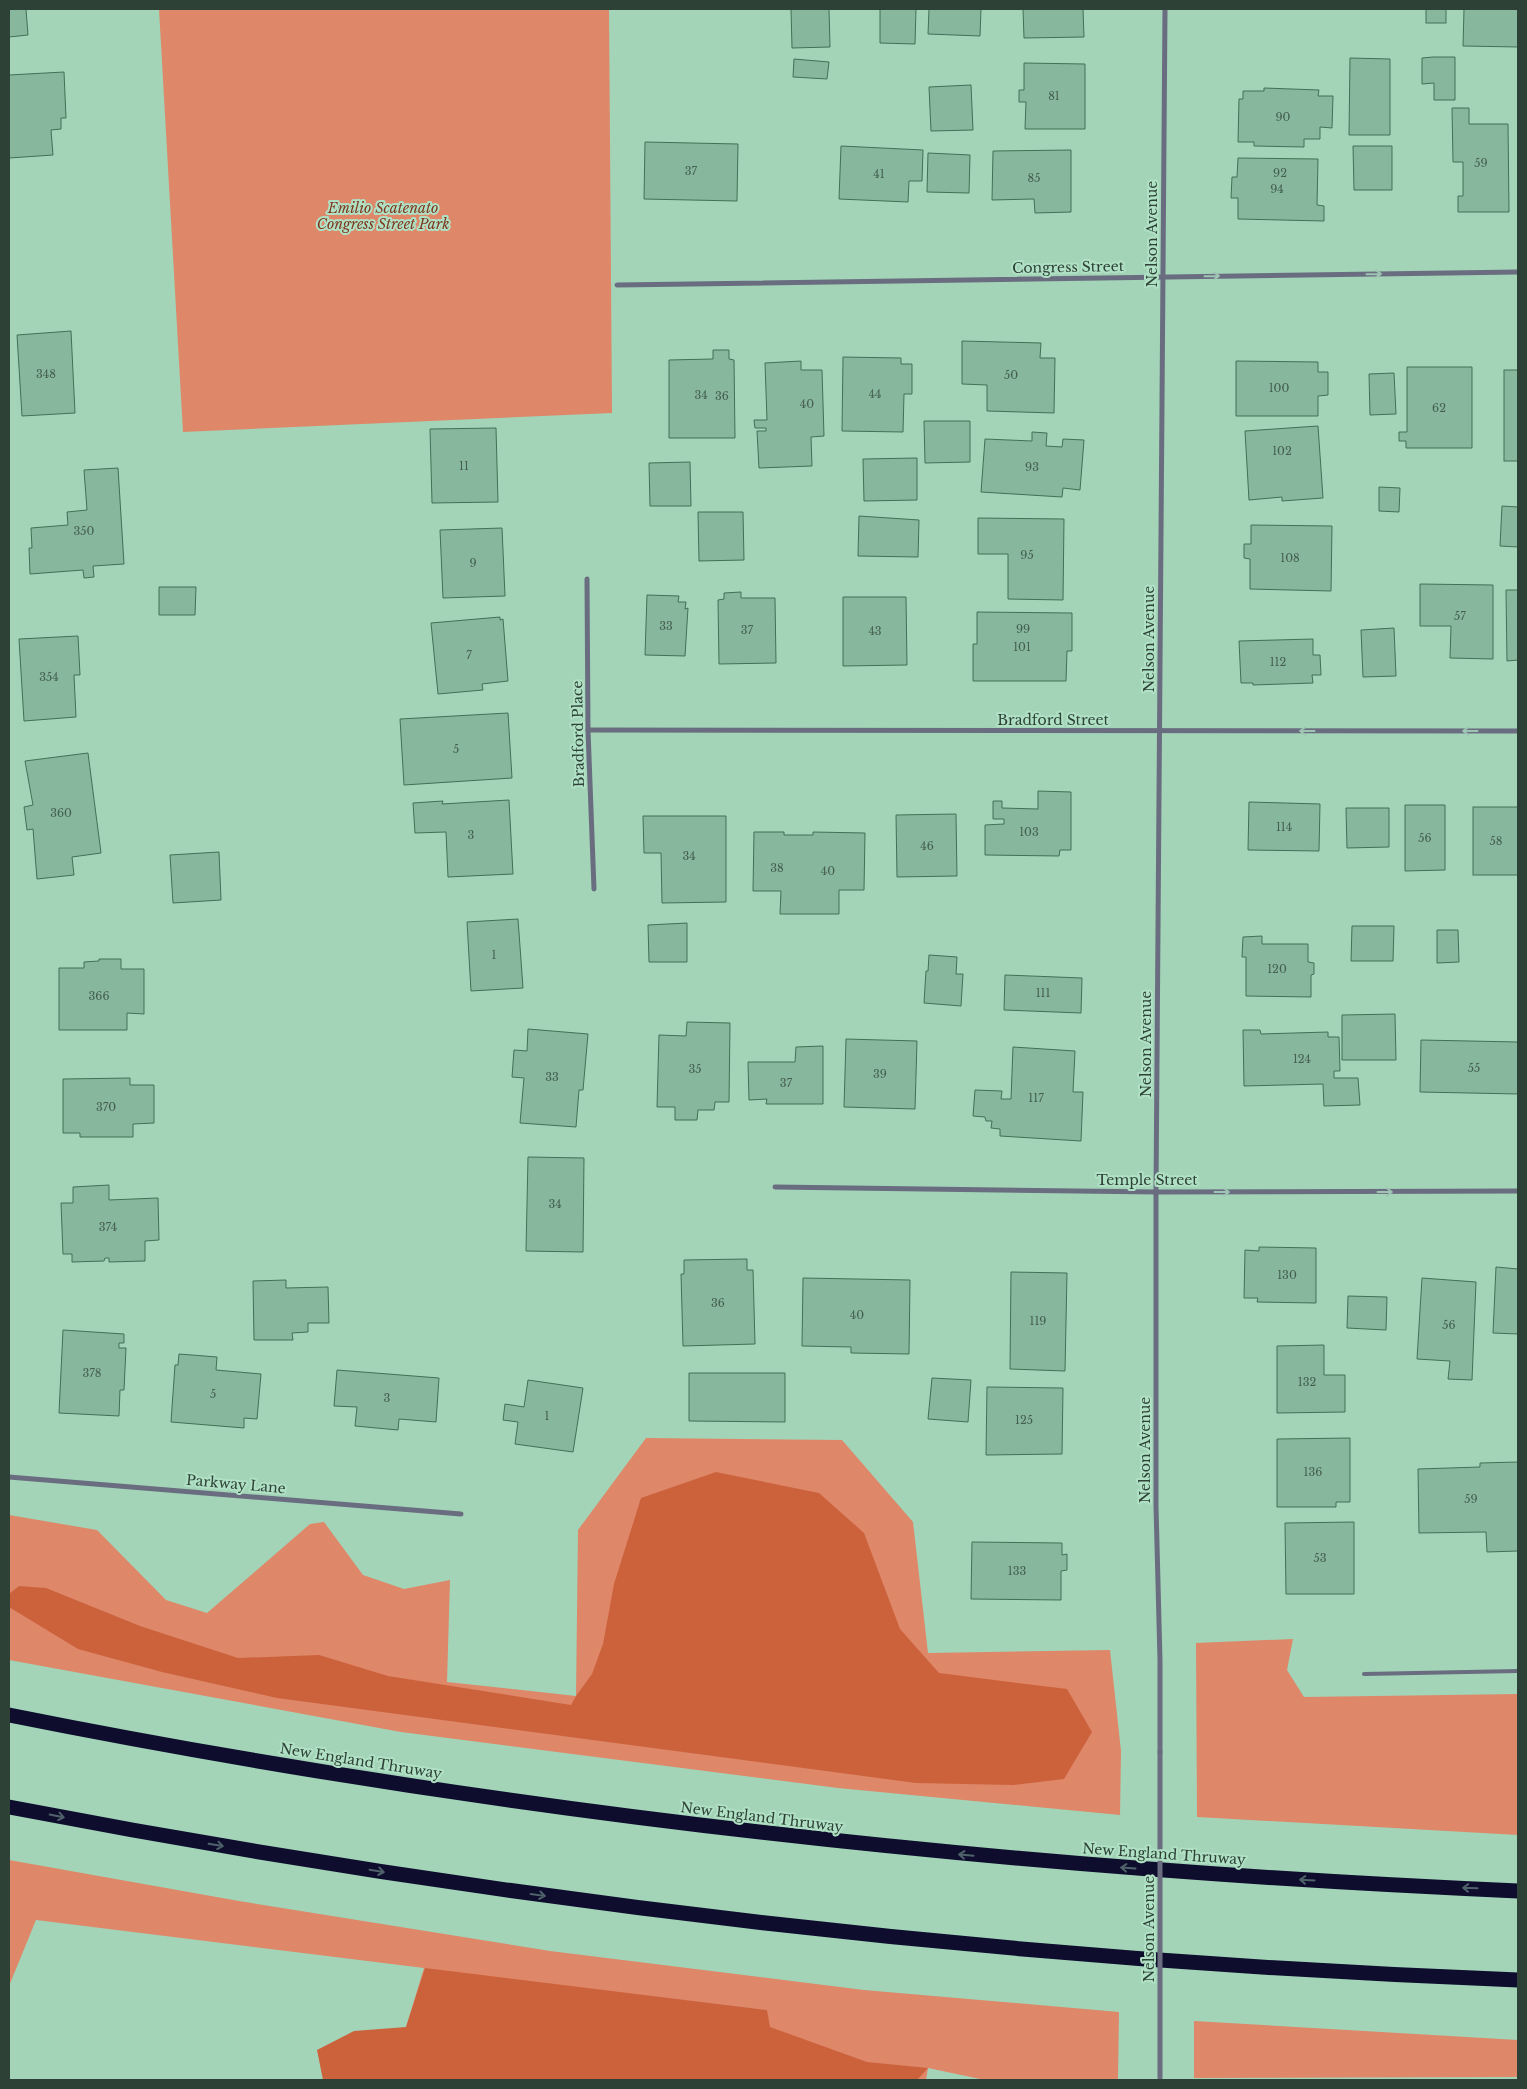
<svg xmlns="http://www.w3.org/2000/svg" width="1527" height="2089" font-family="'Libre Baskerville',serif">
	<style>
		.green { fill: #de8769 }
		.forest { fill: #cc623c }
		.building { fill: #87b79c; stroke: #427058 }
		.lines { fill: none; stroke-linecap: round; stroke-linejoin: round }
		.lane { stroke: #6a6d7f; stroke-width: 4 }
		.street { stroke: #6a6d7f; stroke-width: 5 }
		.highway { stroke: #0e0d2e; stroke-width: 15 }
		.street-bridge { stroke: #6a6d7f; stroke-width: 5 }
		.oneway { stroke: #9ec4b4 }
		.oneway2 { stroke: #4f626a }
		.labels { text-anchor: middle; stroke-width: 4; stroke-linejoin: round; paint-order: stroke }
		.number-label { font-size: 11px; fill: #445e50 }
		.park-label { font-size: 14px; font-style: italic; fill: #7d371e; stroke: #b0e1c5 }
		.street-label { font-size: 14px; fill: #2d4136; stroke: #b0e1c5 }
	</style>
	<rect width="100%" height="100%" fill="#a3d4b8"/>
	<g class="green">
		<polygon points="159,9 609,9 612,413 183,432"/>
		<polygon points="646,1438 842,1440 913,1522 928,1653 1110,1650 1121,1751 1120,1815 838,1788 401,1732 9,1660 9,1515 97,1530 166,1600 207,1613 310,1524 324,1522 363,1575 404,1589 450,1580 447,1682 576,1696 578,1530"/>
		<polygon points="1293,1639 1287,1670 1304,1697 1518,1694 1518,1835 1197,1817 1196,1643"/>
		<polygon points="9,1860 239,1901 550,1951 864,1990 1119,2012 1118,2080 985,2080 928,2068 926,2080 390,2080 424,1968 36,1920 9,1986"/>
		<polygon points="1194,2021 1518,2040 1518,2077 1194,2078"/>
	</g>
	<g class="forest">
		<polygon points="716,1472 819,1493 864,1533 900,1629 939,1673 1067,1689 1092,1732 1064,1779 1013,1785 916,1783 277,1698 162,1672 78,1649 9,1607 9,1594 19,1586 46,1588 140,1626 238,1658 319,1655 388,1676 571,1705 576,1696 592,1674 603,1644 614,1584 641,1498"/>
		<polygon points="425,1968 767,2010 770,2027 867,2062 928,2068 917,2080 323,2080 317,2050 354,2031 406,2027"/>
	</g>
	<g class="building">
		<polygon points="9,9 26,9 28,35 9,37"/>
		<polygon points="791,9 829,9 830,47 792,48"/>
		<polygon points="880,9 916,9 915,44 880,43"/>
		<polygon points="929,9 981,9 980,36 928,34"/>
		<polygon points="1023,9 1083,9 1084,37 1024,38"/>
		<rect x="1426" y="9" width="20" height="14"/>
		<polygon points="1464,9 1518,9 1518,47 1463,46"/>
		<polygon points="1433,57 1455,57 1455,100 1434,100 1434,83 1422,84 1422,58"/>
		<polygon points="1350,58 1390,59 1390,135 1349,135"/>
		<polygon points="794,59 829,62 827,79 793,77"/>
		<polygon points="1024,63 1085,64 1085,129 1025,129 1026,102 1019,102 1019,90 1024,90"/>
		<polygon points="64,72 66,118 61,118 61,129 51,130 53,155 9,158 9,75"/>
		<polygon points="971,85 973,130 931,131 929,87"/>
		<polygon points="1264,88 1319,90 1318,96 1333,96 1332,128 1320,127 1320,139 1304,139 1304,147 1254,146 1254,142 1238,142 1239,99 1243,99 1243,91 1264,91"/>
		<polygon points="1452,108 1469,108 1469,124 1508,124 1509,212 1458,212 1458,196 1463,196 1463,162 1453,162"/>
		<polygon points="645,142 738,144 737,201 644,199"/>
		<polygon points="841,146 923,150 922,181 909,181 908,202 839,199"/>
		<polygon points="1353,146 1392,146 1392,190 1354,190"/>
		<polygon points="1071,150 1071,212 1035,213 1034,199 992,200 993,151"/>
		<polygon points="928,153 970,155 969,193 927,192"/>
		<polygon points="1238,158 1318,159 1317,205 1324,206 1324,221 1238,219 1238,198 1231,198 1232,177 1237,177"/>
		<polygon points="71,331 75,413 22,416 17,335"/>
		<polygon points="962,341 1041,343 1040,358 1055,358 1054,413 987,411 987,385 962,384"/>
		<polygon points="713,350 729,350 729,359 734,360 735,438 669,438 669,360 713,359"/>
		<polygon points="843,357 901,358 901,364 912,364 912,394 904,394 903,432 842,431"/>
		<polygon points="801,361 801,370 822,370 824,436 811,437 812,466 759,468 757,431 766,431 766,428 755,428 754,420 767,420 765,363"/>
		<polygon points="1236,361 1318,362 1318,372 1328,372 1328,395 1318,396 1318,416 1236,416"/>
		<polygon points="1407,367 1472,367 1472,448 1406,448 1406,441 1399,441 1399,432 1407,432"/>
		<rect x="1504" y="370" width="14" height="91"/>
		<polygon points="1394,373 1396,414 1370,415 1369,374"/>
		<polygon points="924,421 970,421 970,462 925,463"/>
		<polygon points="1318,426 1323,498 1282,501 1282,497 1249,500 1245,431"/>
		<polygon points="496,428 498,502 432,503 430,429"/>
		<polygon points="1032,432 1047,433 1046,446 1062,447 1063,439 1084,440 1080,490 1063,488 1062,497 981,492 985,439 1032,441"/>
		<polygon points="917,458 917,500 864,501 863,459"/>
		<polygon points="690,462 691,506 650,506 649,463"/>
		<polygon points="118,468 124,564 93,566 94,577 84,578 83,570 30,574 29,548 32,548 31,528 68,525 67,512 87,510 84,470"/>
		<polygon points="1379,487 1400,488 1399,512 1379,511"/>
		<polygon points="1502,506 1518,507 1518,547 1500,546"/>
		<polygon points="698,512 743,512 744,560 699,561"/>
		<polygon points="859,516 919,520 918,557 858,556"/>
		<polygon points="978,518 1064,519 1063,600 1008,599 1008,554 978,554"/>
		<polygon points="1251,525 1332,526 1331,591 1250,589 1250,559 1244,558 1244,544 1251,544"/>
		<polygon points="502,528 505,596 443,598 440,530"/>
		<polygon points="1420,584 1493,585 1493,659 1450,658 1451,626 1420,626"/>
		<polygon points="159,587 196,587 195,615 159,615"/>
		<polygon points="1506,590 1518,590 1518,660 1507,661"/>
		<polygon points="741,592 741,598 775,598 776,663 719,664 718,600 724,599 724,593"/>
		<polygon points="647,595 679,596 678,602 686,602 685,609 688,608 685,656 645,655"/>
		<polygon points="843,597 906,597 907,665 843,666"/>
		<polygon points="977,612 1072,613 1072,651 1067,651 1066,681 973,681 973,644 977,644"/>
		<polygon points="500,617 500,620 503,619 508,681 482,684 483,690 438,694 431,623"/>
		<polygon points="1394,628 1396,676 1363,677 1361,630"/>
		<polygon points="78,636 80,675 74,675 76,717 24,721 19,639"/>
		<polygon points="1313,639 1313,655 1320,655 1321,675 1312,675 1313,683 1253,685 1253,683 1241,683 1239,641"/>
		<polygon points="508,713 512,778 404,785 400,719"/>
		<polygon points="88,753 101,853 72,857 74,875 37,879 33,829 27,830 24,807 33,805 25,761"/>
		<polygon points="1038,791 1071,792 1071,850 1060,850 1059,856 985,855 985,825 1004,824 1004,819 993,819 993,801 1002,801 1002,808 1038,809"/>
		<polygon points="509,800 513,874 448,877 446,832 415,833 413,803 443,801 442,804"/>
		<polygon points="1249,802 1320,804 1319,851 1248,850"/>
		<polygon points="1405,805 1445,805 1445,870 1405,871"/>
		<rect x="1473" y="807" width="45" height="68"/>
		<polygon points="1346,808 1389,808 1389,847 1347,848"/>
		<polygon points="956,814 957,876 897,877 896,815"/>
		<polygon points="643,816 726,816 726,902 662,903 661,853 644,853"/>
		<polygon points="754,832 784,832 784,835 813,835 813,832 865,833 864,890 839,890 839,914 780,914 781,891 753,891"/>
		<polygon points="219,852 221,900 173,903 170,855"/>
		<polygon points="518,919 523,988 471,991 467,922"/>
		<polygon points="687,923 687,962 649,962 648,925"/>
		<polygon points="1352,926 1394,926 1393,961 1351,961"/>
		<polygon points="1437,930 1458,930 1459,962 1437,963"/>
		<polygon points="1262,936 1262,944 1308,944 1308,962 1314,963 1314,974 1311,975 1311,997 1246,996 1246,957 1242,957 1243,937"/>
		<polygon points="929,955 957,957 956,974 963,974 961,1006 924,1003 926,971 928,971"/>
		<polygon points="99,959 121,959 121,969 144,969 144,1014 127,1013 127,1030 59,1030 59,968 84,968 84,962 99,961"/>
		<polygon points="1005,975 1082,978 1081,1013 1004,1010"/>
		<polygon points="1395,1014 1396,1060 1342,1060 1342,1015"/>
		<polygon points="687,1022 730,1023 729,1102 715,1102 714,1110 698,1110 697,1120 675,1120 675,1107 657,1107 659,1035 686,1036"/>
		<polygon points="528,1029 588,1034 583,1090 579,1090 576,1127 520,1123 524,1078 512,1077 514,1050 527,1051"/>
		<polygon points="1243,1030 1260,1030 1261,1034 1328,1032 1328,1037 1339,1037 1340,1071 1334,1071 1334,1078 1358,1078 1360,1105 1324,1106 1323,1084 1244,1086"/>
		<polygon points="846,1039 917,1041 915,1109 844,1107"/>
		<polygon points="1421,1040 1518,1042 1518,1094 1420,1092"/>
		<polygon points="823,1046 823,1104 766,1104 767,1099 749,1100 748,1062 795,1062 796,1047"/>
		<polygon points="1013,1047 1075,1051 1073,1092 1083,1092 1081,1141 1000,1136 1000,1129 991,1128 992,1121 986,1121 985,1117 973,1116 975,1090 1002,1091 1001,1099 1011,1099"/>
		<polygon points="130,1078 130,1085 154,1085 154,1123 133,1124 133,1137 80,1137 80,1133 63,1133 63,1079"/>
		<polygon points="528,1157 584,1158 583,1252 526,1251"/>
		<polygon points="109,1185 109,1200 158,1198 159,1240 145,1241 145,1261 109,1262 109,1258 105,1258 104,1261 72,1262 72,1254 63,1254 61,1203 73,1203 73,1187"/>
		<polygon points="1259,1247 1316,1248 1316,1303 1257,1302 1258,1298 1244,1298 1245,1250 1259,1251"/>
		<polygon points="747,1259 747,1270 753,1270 755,1344 683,1346 681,1274 684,1274 684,1260"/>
		<polygon points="1496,1267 1518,1269 1518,1334 1493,1333"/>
		<polygon points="1011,1272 1067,1273 1065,1371 1010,1369"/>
		<polygon points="803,1278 910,1280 909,1354 851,1353 851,1347 802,1346"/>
		<polygon points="1422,1278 1476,1282 1472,1380 1448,1379 1450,1361 1417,1359"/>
		<polygon points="286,1280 286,1288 328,1287 329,1323 308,1323 308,1332 292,1333 293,1340 254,1340 253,1281"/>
		<polygon points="1348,1296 1387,1297 1386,1330 1347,1328"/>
		<polygon points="63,1330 124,1334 124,1343 119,1343 119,1348 126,1348 124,1390 120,1390 119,1416 59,1413"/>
		<polygon points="1324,1345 1324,1375 1345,1375 1345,1412 1277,1413 1277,1346"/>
		<polygon points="179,1354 217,1357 216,1370 261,1374 257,1419 244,1418 244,1428 171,1422 175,1365 178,1365"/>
		<polygon points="337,1370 439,1378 436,1422 399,1419 398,1430 355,1426 357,1407 334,1406"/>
		<polygon points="689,1373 785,1373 785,1422 689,1421"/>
		<polygon points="932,1378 971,1380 968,1422 928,1419"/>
		<polygon points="528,1380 583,1388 573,1452 515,1444 518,1422 503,1420 505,1404 524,1407"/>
		<polygon points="987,1387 1063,1388 1062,1454 986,1455"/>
		<polygon points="1350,1438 1350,1502 1336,1502 1336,1507 1277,1507 1277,1439"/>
		<polygon points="1518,1462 1518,1551 1487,1552 1486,1532 1419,1533 1418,1469 1480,1467 1480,1463"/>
		<polygon points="1354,1522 1354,1594 1286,1594 1285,1523"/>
		<polygon points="972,1542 1062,1543 1062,1555 1067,1554 1067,1570 1061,1571 1061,1600 971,1599"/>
	</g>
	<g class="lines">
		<polyline class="lane" points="1364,1674 1518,1671"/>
		<g class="street">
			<polyline points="617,285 1518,272"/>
			<polyline points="587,579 588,730 594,889"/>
			<polyline points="588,730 1518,731"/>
			<polyline points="775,1187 1156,1192 1518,1191"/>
			<polyline points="9,1477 461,1514"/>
			<polyline points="1160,1752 1160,1660 1156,1506 1156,1192 1165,9"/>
		</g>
		<g class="highway">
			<path d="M9 1715C508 1815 1010 1869 1518 1891"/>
			<path d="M9 1807C507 1903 1011 1961 1518 1980"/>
		</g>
		<polyline class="street-bridge" points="1160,1752 1160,2080"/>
	</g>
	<defs><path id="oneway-shaft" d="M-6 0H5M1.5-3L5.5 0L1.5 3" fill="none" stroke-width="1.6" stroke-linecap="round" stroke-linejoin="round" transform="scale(1.25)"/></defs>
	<g class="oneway">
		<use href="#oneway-shaft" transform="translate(1374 274) rotate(-1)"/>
		<use href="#oneway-shaft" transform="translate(1212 276) rotate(-1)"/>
		<use href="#oneway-shaft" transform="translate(1307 731) rotate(180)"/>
		<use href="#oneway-shaft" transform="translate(1470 731) rotate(180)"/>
		<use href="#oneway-shaft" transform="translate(1222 1192)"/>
		<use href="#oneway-shaft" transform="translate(1385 1192)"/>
	</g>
	<g class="oneway2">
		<use href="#oneway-shaft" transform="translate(57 1816) rotate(11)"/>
		<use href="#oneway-shaft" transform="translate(216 1845) rotate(10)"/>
		<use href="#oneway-shaft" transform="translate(966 1855) rotate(-175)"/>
		<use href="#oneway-shaft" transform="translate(1128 1868) rotate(-176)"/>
		<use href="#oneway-shaft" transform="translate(377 1871) rotate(9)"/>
		<use href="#oneway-shaft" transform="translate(1307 1880) rotate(-177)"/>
		<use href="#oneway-shaft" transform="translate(1470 1888) rotate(-178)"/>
		<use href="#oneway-shaft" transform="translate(538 1895) rotate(8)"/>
	</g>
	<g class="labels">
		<g class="number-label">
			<text x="1054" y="100">81</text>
			<text x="1283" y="121">90</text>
			<text x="1481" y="167">59</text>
			<text x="691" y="175">37</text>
			<text x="1280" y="177">92</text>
			<text x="879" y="178">41</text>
			<text x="1034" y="182">85</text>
			<text x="1277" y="193">94</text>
			<text x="46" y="378">348</text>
			<text x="1011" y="379">50</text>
			<text x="1279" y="392">100</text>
			<text x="875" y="398">44</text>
			<text x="701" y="399">34</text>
			<text x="722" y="400">36</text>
			<text x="807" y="408">40</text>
			<text x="1439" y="412">62</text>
			<text x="1282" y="455">102</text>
			<text x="464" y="470">11</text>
			<text x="1032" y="471">93</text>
			<text x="84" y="535">350</text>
			<text x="1027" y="559">95</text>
			<text x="1290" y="562">108</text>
			<text x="473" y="567">9</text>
			<text x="1460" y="620">57</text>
			<text x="666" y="630">33</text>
			<text x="1023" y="633">99</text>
			<text x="747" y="634">37</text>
			<text x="875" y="635">43</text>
			<text x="1022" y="651">101</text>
			<text x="469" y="659">7</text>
			<text x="1278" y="666">112</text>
			<text x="49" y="681">354</text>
			<text x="456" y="753">5</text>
			<text x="61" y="817">360</text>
			<text x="1284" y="831">114</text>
			<text x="1029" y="836">103</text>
			<text x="471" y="839">3</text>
			<text x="1425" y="842">56</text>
			<text x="1496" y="845">58</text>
			<text x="927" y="850">46</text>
			<text x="689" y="860">34</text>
			<text x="777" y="872">38</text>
			<text x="828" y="875">40</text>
			<text x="494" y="959">1</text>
			<text x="1277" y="973">120</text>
			<text x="1043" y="997">111</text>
			<text x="99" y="1000">366</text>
			<text x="1302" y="1063">124</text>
			<text x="1474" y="1072">55</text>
			<text x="695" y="1073">35</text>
			<text x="880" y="1078">39</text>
			<text x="552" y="1081">33</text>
			<text x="786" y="1087">37</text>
			<text x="1036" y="1102">117</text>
			<text x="106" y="1111">370</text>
			<text x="555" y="1208">34</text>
			<text x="108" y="1231">374</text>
			<text x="1287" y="1279">130</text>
			<text x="718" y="1307">36</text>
			<text x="857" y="1319">40</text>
			<text x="1038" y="1325">119</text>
			<text x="1449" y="1329">56</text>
			<text x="92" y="1377">378</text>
			<text x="1307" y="1386">132</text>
			<text x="213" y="1398">5</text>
			<text x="387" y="1402">3</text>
			<text x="547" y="1420">1</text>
			<text x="1024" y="1424">125</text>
			<text x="1313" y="1476">136</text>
			<text x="1471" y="1503">59</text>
			<text x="1320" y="1562">53</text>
			<text x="1017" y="1575">133</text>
		</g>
		<g class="park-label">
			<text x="383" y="213">Emilio Scatenato<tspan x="383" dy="16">Congress Street Park</tspan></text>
		</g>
		<g class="street-label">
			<text transform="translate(1152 234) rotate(-90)" y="5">Nelson Avenue</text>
			<text transform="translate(1068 267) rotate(-1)" y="5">Congress Street</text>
			<text transform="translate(1149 639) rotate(-90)" y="5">Nelson Avenue</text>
			<text x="1053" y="725">Bradford Street</text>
			<text transform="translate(578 734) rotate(-91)" y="5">Bradford Place</text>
			<text transform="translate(1146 1044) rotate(-90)" y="5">Nelson Avenue</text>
			<text x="1147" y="1185">Temple Street</text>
			<text transform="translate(1145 1450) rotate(-90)" y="5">Nelson Avenue</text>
			<text transform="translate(236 1484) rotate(5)" y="5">Parkway Lane</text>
			<text transform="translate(361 1761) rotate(9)" y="5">New England Thruway</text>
			<text transform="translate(762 1817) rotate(7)" y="5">New England Thruway</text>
			<text transform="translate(1164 1854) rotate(4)" y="5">New England Thruway</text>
			<text transform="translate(1149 1929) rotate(-90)" y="5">Nelson Avenue</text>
		</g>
	</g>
	<rect width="1527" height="2089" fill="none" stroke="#2d4136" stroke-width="20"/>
</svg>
